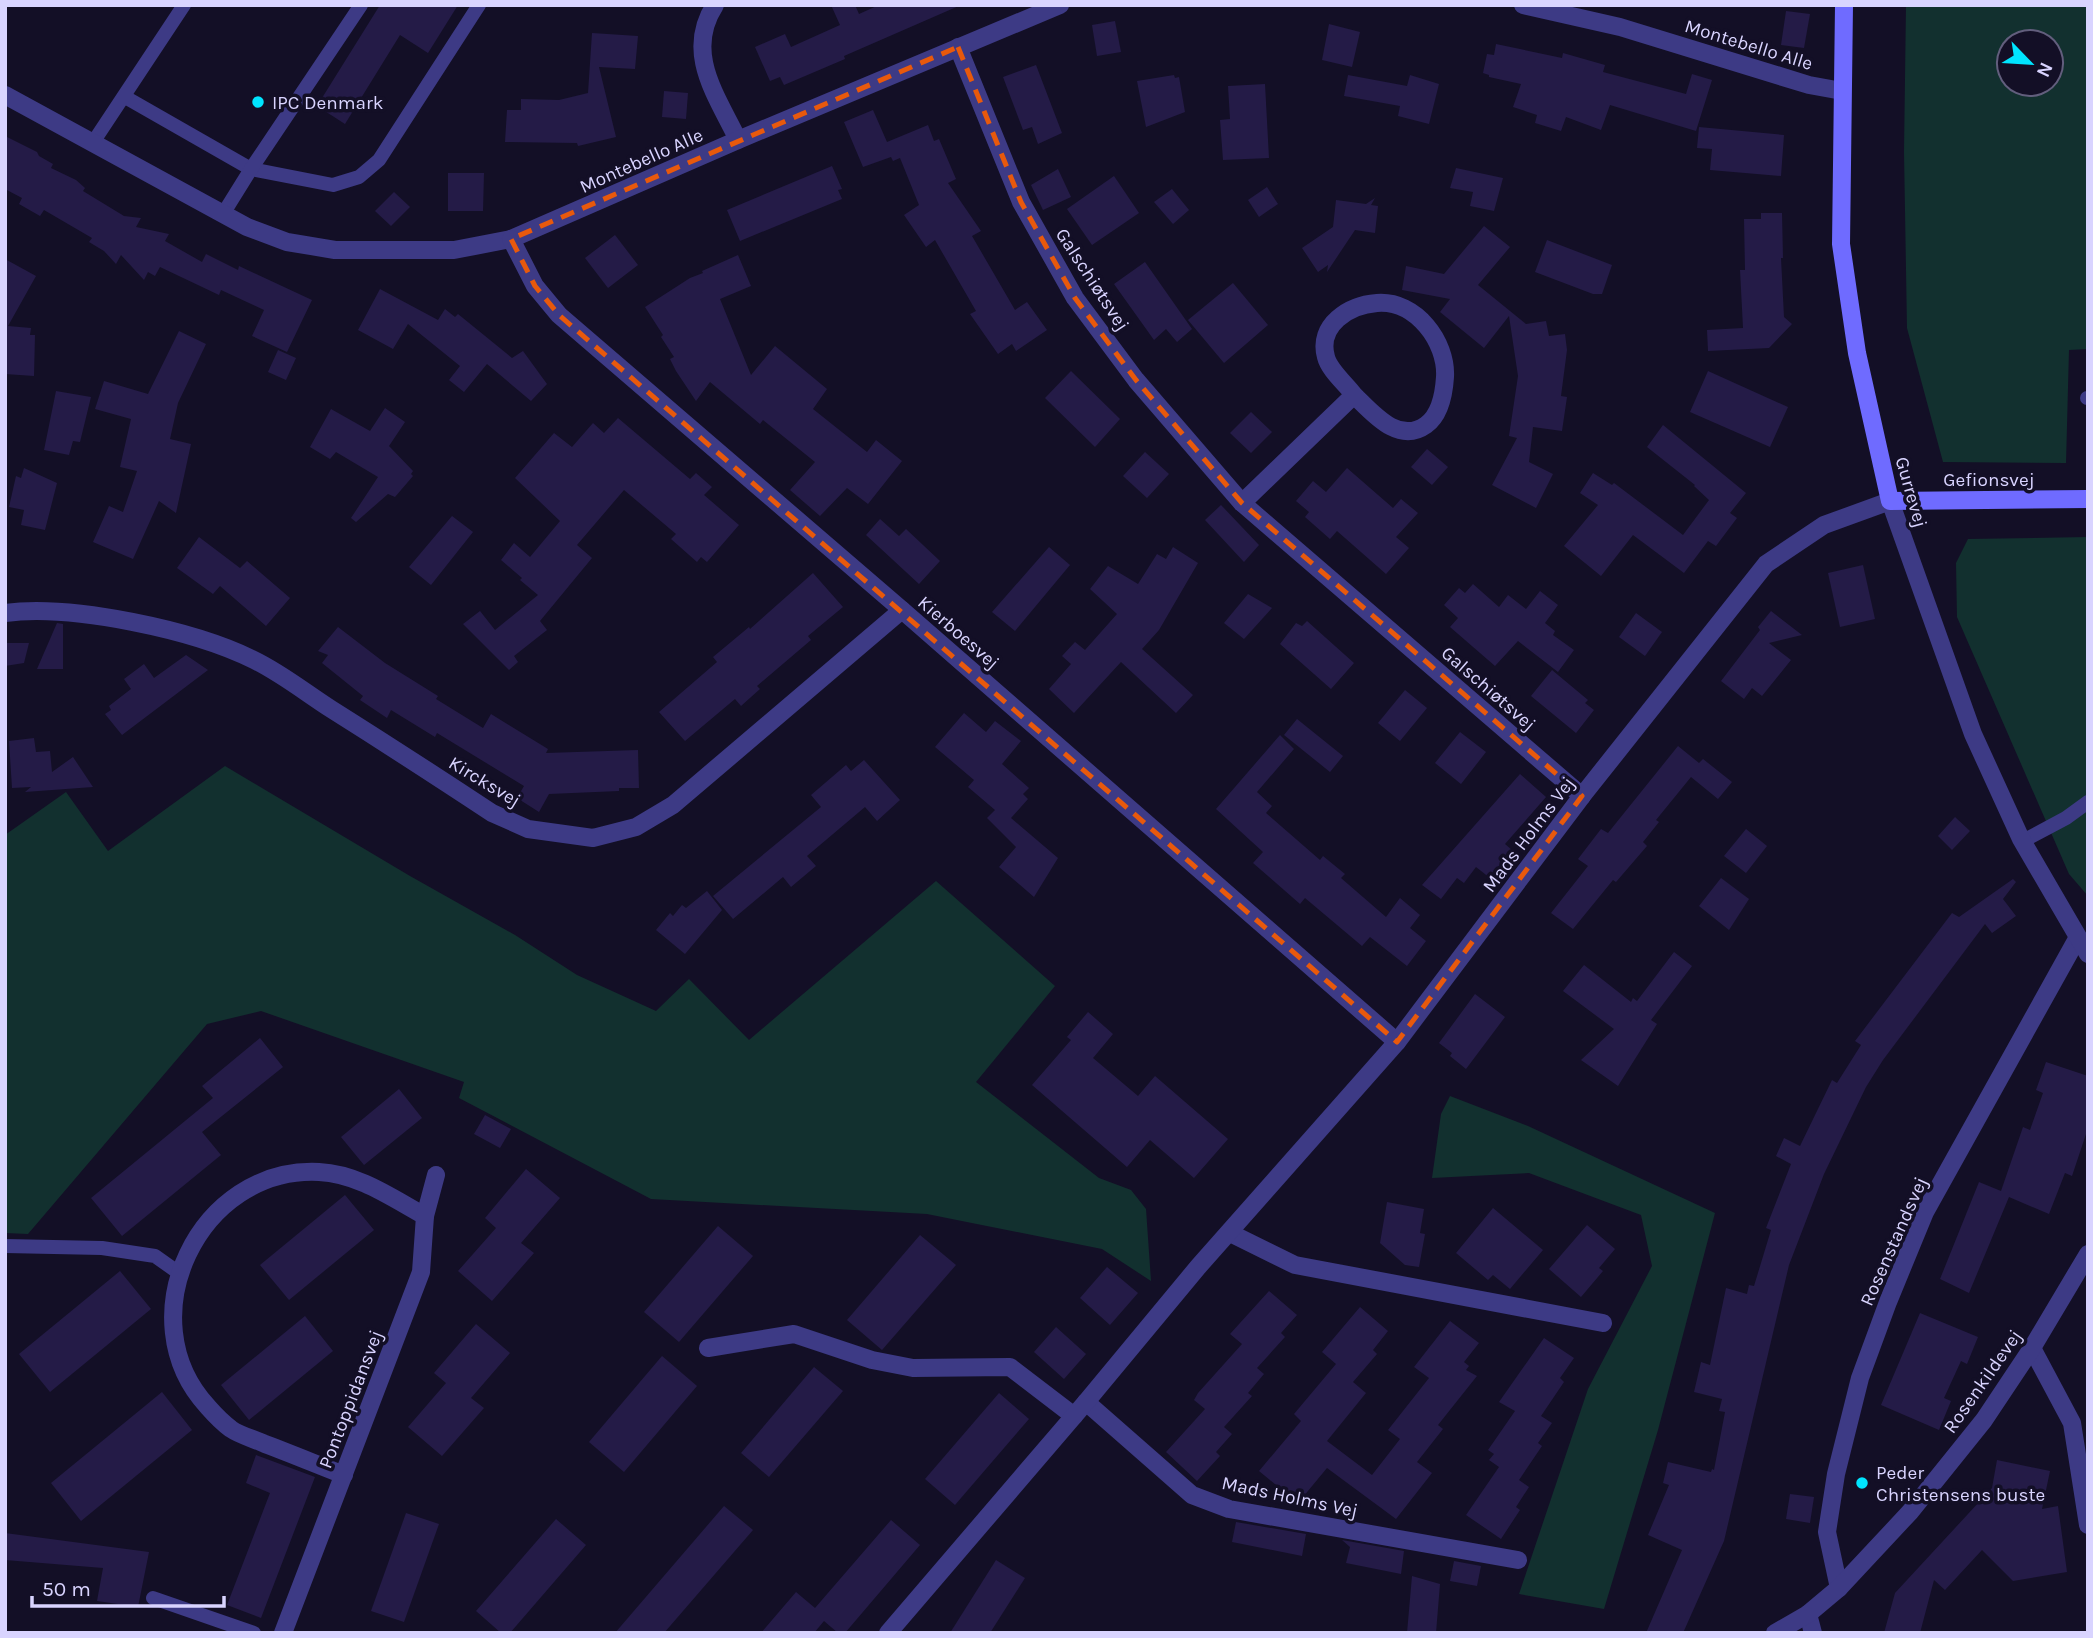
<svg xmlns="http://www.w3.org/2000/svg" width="2093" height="1638" font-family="Karla,sans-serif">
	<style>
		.green { fill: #12302f; fill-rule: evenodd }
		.building { fill: #241b47 }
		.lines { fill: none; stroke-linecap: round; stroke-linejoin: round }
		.service { stroke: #3d3a85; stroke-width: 14 }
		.minor { stroke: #3d3a85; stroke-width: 18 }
		.tertiary { stroke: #3d3a85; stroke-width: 18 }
		.secondary { stroke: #6f6bff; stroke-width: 18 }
		.marked { fill: none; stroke: #e8590c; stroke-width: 5; stroke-dasharray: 14 9; stroke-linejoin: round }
		.poi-dot { fill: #00e5ff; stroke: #130f26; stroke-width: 2.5 }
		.labels { text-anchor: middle; stroke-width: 7; stroke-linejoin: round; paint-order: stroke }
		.street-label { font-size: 19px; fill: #d9d4ff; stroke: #130f26 }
		.poi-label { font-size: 19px; fill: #d9d4ff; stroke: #130f26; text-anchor: start }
	</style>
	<rect width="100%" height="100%" fill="#130f26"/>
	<g class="green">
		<path d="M1906 5H2088V349L2069 350 2066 463 1943 462 1907 328 1904 152ZM2009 42H2051V84H2009Z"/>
		<polygon points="2088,537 2088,896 2069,874 1957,617 1956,563 1968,539"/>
		<polygon points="225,766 410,876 515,935 577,975 656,1011 689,979 749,1040 936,881 1055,986 976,1082 1099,1178 1131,1190 1146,1209 1151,1281 1102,1249 927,1214 651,1199 459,1098 464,1082 261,1011 207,1024 28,1234 5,1233 5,835 66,792 108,851"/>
		<polygon points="1450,1096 1528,1126 1715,1213 1658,1430 1604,1609 1519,1594 1588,1389 1652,1266 1641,1215 1529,1173 1432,1178 1441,1114"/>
	</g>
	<g class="building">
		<polygon points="380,5 458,5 428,53 400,35 345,124 317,106"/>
		<polygon points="831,5 855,5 859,14 879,5 961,5 844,56 845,59 784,85 780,77 770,81 755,47 785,34 791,47 840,25"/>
		<polygon points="1786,11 1810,14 1804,48 1781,45"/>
		<polygon points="1115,21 1121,52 1097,56 1092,25"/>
		<polygon points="1329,24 1360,32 1352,67 1322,60"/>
		<polygon points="592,33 638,36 635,69 599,67 616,137 578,146 577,143 505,142 507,110 521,110 521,99 559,100 588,93"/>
		<polygon points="1496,44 1562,58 1563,53 1605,65 1603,72 1686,94 1692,74 1712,80 1696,131 1610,105 1601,130 1566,117 1561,131 1535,123 1537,115 1513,107 1521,84 1489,77 1489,75 1483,73 1487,54 1494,55"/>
		<polygon points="1036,65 1062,133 1038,144 1032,127 1023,130 1003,77"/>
		<polygon points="1174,75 1175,78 1179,77 1185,112 1146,127 1137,81"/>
		<polygon points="1348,75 1407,86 1410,75 1439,84 1429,124 1398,116 1400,106 1344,96"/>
		<polygon points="1265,84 1269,158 1223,160 1220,120 1230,119 1228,86"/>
		<polygon points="664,91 688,93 686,119 662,117"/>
		<polygon points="873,110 887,142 928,125 934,141 939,139 956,179 948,183 981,231 972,236 1015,310 1027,302 1047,330 1016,351 1012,344 998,354 970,314 976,311 935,240 926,247 904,215 919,205 900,158 893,161 891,157 863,167 844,122"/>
		<polygon points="1699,127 1784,135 1781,176 1710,170 1712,149 1697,148"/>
		<polygon points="5,136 37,152 39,156 53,164 51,168 76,180 85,188 83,191 124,216 141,218 136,227 169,234 165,241 202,262 206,254 238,270 239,266 312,300 287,352 252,336 264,310 221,290 219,295 160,267 155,276 148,272 144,280 121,255 116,264 104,251 89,242 92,238 44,210 40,216 19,204 22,198 5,189"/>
		<polygon points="832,166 842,189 838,190 842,199 740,241 727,210"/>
		<polygon points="1456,168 1503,178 1494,211 1470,206 1473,192 1450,188"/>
		<polygon points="1058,169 1071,197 1043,210 1031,185"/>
		<polygon points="448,173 484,173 483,211 448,211"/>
		<polygon points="1114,176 1139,213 1092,245 1067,209"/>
		<polygon points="1267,187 1278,204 1259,217 1248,200"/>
		<polygon points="1172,189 1189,210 1173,224 1154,202"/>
		<polygon points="394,192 410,207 391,226 375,211"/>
		<polygon points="1375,198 1371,205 1378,206 1375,233 1355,230 1327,272 1328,265 1318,272 1302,248 1333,227 1336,200 1366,204"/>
		<polygon points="1761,213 1782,213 1783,258 1781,258 1784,317 1792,324 1769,348 1708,351 1707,330 1743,328 1740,270 1745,270 1744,219 1761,219"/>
		<polygon points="1484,226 1510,247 1478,285 1526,324 1546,321 1549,336 1565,334 1567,350 1561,396 1567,397 1562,431 1533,427 1529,462 1553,474 1536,508 1492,485 1517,438 1509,436 1518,376 1509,316 1484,348 1440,312 1450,299 1402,290 1406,266 1444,274"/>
		<polygon points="615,235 638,265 608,288 585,258"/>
		<polygon points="1547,240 1612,265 1602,294 1593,294 1535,272"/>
		<polygon points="738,255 751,286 720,299 751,375 775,346 827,389 813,409 867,452 876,440 902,461 868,504 847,488 820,516 790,490 815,462 763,420 760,424 710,382 696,401 676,371 670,359 674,357 661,337 663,335 645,307 690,278 703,273 702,271"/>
		<polygon points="5,259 36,276 8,326 31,328 30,335 35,335 34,376 5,374"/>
		<polygon points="1145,262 1192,329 1177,342 1166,329 1154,340 1114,284"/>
		<polygon points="1233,283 1268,325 1224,363 1188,320"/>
		<polygon points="380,289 438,320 445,309 455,317 458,314 512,358 523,351 547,384 531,401 487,364 464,392 449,380 460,366 408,324 393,349 358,330"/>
		<polygon points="179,331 206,344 178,403 170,439 191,444 176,513 159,501 133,559 93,542 109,506 123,512 137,471 120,467 131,419 95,409 104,381 148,394"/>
		<polygon points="278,350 296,358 286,380 268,372"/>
		<polygon points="1071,371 1120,419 1095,447 1045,398"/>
		<polygon points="1708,371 1788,407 1770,447 1690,412"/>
		<polygon points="56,391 91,397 80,442 73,441 69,455 44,450"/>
		<polygon points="385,408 405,422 389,446 413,471 411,474 413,476 395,497 388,494 356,522 351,518 378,477 336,452 330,459 310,447 331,409 370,431"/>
		<polygon points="1251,412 1272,432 1251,453 1230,433"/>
		<polygon points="618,418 690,479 696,473 712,487 704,495 739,525 707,562 701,557 697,562 671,539 676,534 624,490 577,545 592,558 540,621 547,630 514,656 518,662 509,670 463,624 480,611 495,630 538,595 520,580 522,578 501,560 514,543 530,557 560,521 515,478 554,433 572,447 593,423 604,433"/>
		<polygon points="1663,425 1746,493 1730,513 1737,518 1716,546 1708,541 1684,573 1633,535 1601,576 1564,546 1598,505 1580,493 1593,473 1612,485 1614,483 1683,535 1709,500 1694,486 1695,485 1647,447"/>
		<polygon points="1427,449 1448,467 1432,485 1411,467"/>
		<polygon points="1145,452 1169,474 1147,498 1123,476"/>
		<polygon points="24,468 57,483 45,530 21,525 24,510 9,507 16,476 21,478"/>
		<polygon points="1347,468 1393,508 1401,499 1418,513 1396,537 1409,548 1386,574 1337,531 1330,539 1305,517 1309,512 1296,501 1313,481 1326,492"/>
		<polygon points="1221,505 1259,545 1244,562 1205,520"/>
		<polygon points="452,516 473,532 431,585 409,567"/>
		<polygon points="880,519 899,536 906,529 940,561 919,584 866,535"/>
		<polygon points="199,537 240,568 247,561 290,598 266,626 220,586 213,594 177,568"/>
		<polygon points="1049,547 1070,565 1015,631 992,612"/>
		<polygon points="1173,547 1198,563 1159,630 1142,649 1193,695 1176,713 1121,662 1074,713 1049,689 1071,664 1062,656 1075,642 1085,650 1117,614 1090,589 1108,566 1138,584 1157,554 1166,559"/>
		<polygon points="1863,565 1875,619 1840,627 1828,573"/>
		<polygon points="813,573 843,607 808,636 811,640 757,686 760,689 741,706 735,699 685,741 659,712 717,662 713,657 749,627 750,629"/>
		<polygon points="1473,584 1499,607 1508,595 1526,609 1540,591 1558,605 1545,623 1555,631 1553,635 1574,650 1558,672 1518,641 1495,666 1450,627 1458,618 1444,605 1459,588 1465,593"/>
		<polygon points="1248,594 1272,608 1244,639 1224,623"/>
		<polygon points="1771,611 1802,635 1769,643 1791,660 1762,696 1752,688 1744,699 1721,681 1760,630 1758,627"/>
		<polygon points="1636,613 1662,632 1645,656 1619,637"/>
		<polygon points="1307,621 1354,663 1331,689 1280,644 1296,623 1302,626"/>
		<polygon points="57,623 63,624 63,669 37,669"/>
		<polygon points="338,627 385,663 438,696 436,699 483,728 491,714 548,749 546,753 638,750 639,788 619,788 619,791 549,794 539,812 517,798 524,786 437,733 435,737 391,710 387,718 360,700 363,696 322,663 328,655 318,651"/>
		<polygon points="5,643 29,643 24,663 5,666"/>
		<polygon points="186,655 208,670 122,735 105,714 111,710 109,706 131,689 124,679 144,664 154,678"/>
		<polygon points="1552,670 1588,700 1585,703 1594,710 1576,733 1531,696"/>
		<polygon points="1405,690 1427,708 1400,741 1378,723"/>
		<polygon points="964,713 986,732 995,721 1021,741 1002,764 1029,788 1023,794 1028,799 1011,818 1058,858 1034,897 999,867 1016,847 987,818 995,810 968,787 974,780 935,747"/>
		<polygon points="1297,719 1343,756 1330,772 1284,735"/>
		<polygon points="1460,732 1486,752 1461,784 1435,763"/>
		<polygon points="1280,735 1294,749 1257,792 1272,806 1266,813 1320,860 1323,856 1345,874 1341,878 1386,917 1400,898 1420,915 1410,928 1426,941 1407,966 1370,937 1362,946 1305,898 1300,904 1253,863 1263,852 1216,809"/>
		<polygon points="34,738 36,752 50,751 52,772 73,757 93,787 25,792 31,787 12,788 9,741"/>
		<polygon points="1678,746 1699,763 1703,759 1732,782 1718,799 1691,777 1656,820 1659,822 1643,842 1647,846 1616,882 1613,880 1573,929 1551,913 1588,866 1578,859 1601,829 1608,833"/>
		<polygon points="864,760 900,800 877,821 865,807 807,856 816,866 791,887 783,877 733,919 713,896 821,807 811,795 846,765 851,771"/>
		<polygon points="1520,774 1546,797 1505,844 1512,850 1490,878 1476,867 1464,883 1457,878 1441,899 1422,885"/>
		<polygon points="1955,817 1970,831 1952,850 1938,836"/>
		<polygon points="1746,829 1767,846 1746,873 1724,856"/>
		<polygon points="1721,878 1749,899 1729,930 1699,906"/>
		<polygon points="2013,879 2016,882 2003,899 2016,916 1992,933 1985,924 1883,1060 1866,1087 1824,1174 1789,1265 1724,1541 1683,1633 1646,1633 1682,1550 1648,1535 1669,1485 1663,1483 1668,1462 1711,1472 1712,1469 1714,1470 1725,1412 1719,1411 1722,1399 1694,1392 1701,1362 1710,1365 1726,1288 1747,1294 1749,1285 1754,1286 1771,1230 1766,1228 1791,1164 1776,1156 1784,1138 1800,1146 1832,1080 1837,1083 1861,1045 1855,1041 1952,913 1959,917"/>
		<polygon points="707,891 722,910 685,954 656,930 670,913 673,916 682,905 686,908"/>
		<polygon points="1674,952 1692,966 1651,1020 1657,1024 1618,1086 1581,1060 1614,1029 1563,991 1584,965 1631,1002 1633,998 1637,1001"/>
		<polygon points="1475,994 1505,1017 1466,1069 1450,1056 1452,1053 1439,1043"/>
		<polygon points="1088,1012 1113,1034 1093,1058 1138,1096 1155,1076 1228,1139 1194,1178 1150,1140 1127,1167 1032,1085 1071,1040 1067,1037"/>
		<polygon points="260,1038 283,1067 202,1132 221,1155 122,1236 91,1198 213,1098 202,1086"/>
		<polygon points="2046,1062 2088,1076 2088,1128 2072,1176 2065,1173 2049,1214 2009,1197 1969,1293 1940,1279 1979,1182 2001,1191 2023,1127 2030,1130 2043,1093 2036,1090"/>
		<polygon points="399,1089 422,1118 364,1165 341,1137"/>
		<polygon points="485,1115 511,1129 500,1148 474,1134"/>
		<polygon points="526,1169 560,1198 521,1243 534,1253 492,1301 458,1271 496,1228 485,1218"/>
		<polygon points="345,1195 374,1230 289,1300 260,1265"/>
		<polygon points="1387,1202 1424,1209 1420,1233 1425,1234 1419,1267 1405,1265 1380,1243"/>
		<polygon points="1493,1208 1543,1250 1510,1289 1493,1275 1488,1280 1456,1253"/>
		<polygon points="1587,1225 1615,1249 1599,1268 1603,1271 1581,1297 1549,1269"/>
		<polygon points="718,1226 753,1256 679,1342 644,1312"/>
		<polygon points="920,1235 956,1265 882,1350 847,1320"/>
		<polygon points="1107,1267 1138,1293 1110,1325 1080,1298"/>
		<polygon points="120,1271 151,1309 50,1392 19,1354"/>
		<polygon points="1269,1291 1297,1315 1281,1333 1285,1337 1257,1368 1264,1374 1248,1393 1252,1396 1224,1427 1232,1434 1216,1452 1220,1456 1197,1481 1166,1452 1205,1409 1194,1400 1198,1393 1242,1344 1230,1334"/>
		<polygon points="1360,1307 1388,1331 1373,1350 1377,1354 1353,1382 1366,1393 1327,1441 1372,1475 1400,1439 1388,1430 1429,1378 1414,1367 1450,1321 1479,1343 1464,1362 1469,1366 1466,1370 1477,1376 1438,1425 1443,1429 1417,1462 1432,1473 1396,1519 1327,1468 1298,1503 1259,1471 1301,1421 1294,1414 1336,1364 1322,1352"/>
		<polygon points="1920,1313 1978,1337 1967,1364 1961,1361 1944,1398 1951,1401 1939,1430 1881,1405"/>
		<polygon points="305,1316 333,1351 249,1420 221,1385"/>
		<polygon points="476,1324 510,1353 471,1398 484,1408 442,1456 408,1427 446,1383 434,1373"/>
		<polygon points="1056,1327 1086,1354 1064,1379 1034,1352"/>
		<polygon points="1544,1338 1574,1358 1560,1378 1564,1382 1541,1416 1552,1423 1538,1443 1542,1446 1519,1480 1529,1487 1516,1507 1520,1510 1501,1539 1466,1515 1499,1467 1489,1460 1494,1454 1488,1450 1515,1411 1499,1402"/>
		<polygon points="662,1356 697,1386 624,1472 589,1442"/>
		<polygon points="814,1367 843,1391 769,1477 741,1453"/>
		<polygon points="162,1392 192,1430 81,1521 51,1483"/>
		<polygon points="999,1393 1029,1419 955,1505 925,1479"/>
		<polygon points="256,1455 315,1477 261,1618 227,1605 270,1493 246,1483"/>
		<polygon points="1997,1460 2050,1471 2042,1509 2058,1506 2067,1572 2013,1581 1982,1550 1945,1590 1934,1580 1920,1633 1884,1633 1895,1593 1992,1488"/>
		<polygon points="1790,1494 1814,1497 1810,1523 1786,1519"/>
		<polygon points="724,1506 753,1530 664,1633 615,1633"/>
		<polygon points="406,1513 439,1524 404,1622 371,1611"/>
		<polygon points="556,1519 586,1545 510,1633 501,1633 476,1611"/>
		<polygon points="891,1520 920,1545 845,1633 838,1633 824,1621 814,1633 761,1633 796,1592 815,1608"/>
		<polygon points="1236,1522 1306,1534 1302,1556 1232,1542"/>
		<polygon points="5,1533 149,1552 138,1607 97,1601 103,1568 5,1560"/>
		<polygon points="1342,1540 1404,1551 1401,1574 1346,1563 1350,1547"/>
		<polygon points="996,1560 1025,1578 990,1633 950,1633"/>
		<polygon points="1454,1561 1481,1566 1477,1586 1450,1581"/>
		<polygon points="1412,1576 1440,1584 1436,1633 1407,1633"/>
	</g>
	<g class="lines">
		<g class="service">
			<polyline points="125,97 251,169 333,185 359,177 379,160 479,5"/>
			<polyline points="92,144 184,5"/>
			<polyline points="223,214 251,169 361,5"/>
			<polyline points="2087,398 2088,398"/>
			<polyline points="2023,841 2066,818 2088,802"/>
			<polyline points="5,1246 102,1248 155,1256 179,1273"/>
			<polyline points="153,1598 254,1633"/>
		</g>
		<g class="minor">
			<path d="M715 5C684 53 717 96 738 140"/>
			<polyline points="1523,5 1620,27 1809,85 1842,91"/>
			<polyline points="958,47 1021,202 1075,298 1136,380 1242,503 1582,796"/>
			<polyline points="5,95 247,227 287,242 335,250 454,250 511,239 738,140 1060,5"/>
			<polyline points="511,239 535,286 559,315 902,610 1397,1042"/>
			<path d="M1242 503 1354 395C1372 412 1398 445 1426 425 1440 415 1444 393 1445 377 1447 342 1416 300 1377 303 1349 305 1317 325 1326 357 1329 370 1346 384 1354 395"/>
			<path d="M5 613C72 604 194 630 254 660 281 673 306 693 331 709 385 743 439 778 492 813L528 829 593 838 636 827 673 805 902 610"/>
			<polyline points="1230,1233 1295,1265 1603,1323"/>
			<polyline points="708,1348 794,1334 872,1360 913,1368 1010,1367 1074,1416"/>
			<polyline points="2032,1348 2072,1423 2088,1525"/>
			<polyline points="1086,1402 1192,1495 1229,1509 1518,1560"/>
			<path d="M344 1475C318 1465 292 1454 265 1444 255 1439 241 1436 231 1429 223 1423 215 1415 208 1407 126 1319 199 1166 319 1172 359 1174 392 1198 425 1216"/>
			<polyline points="1839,1588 1827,1532 1836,1474 1860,1378 1888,1302 1925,1212 2077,939"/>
			<polyline points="1808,1614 1813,1633"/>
			<polyline points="283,1633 421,1272 425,1216 436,1175"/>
		</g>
		<g class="tertiary">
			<polyline points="888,1633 1086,1402 1198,1267 1397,1042 1582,796 1766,564 1824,525 1890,501 1973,734 2021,839 2088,954"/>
			<polyline points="1775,1633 1808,1614 1839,1588 1910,1512 1984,1420 2032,1348 2088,1254"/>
		</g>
		<polyline class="secondary" points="1844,5 1841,244 1857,353 1890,501 2088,499"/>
	</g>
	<path class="marked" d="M958 47 1021 202 1075 298 1136 380 1242 503 1582 796 1397 1042 559 315 535 286 511 239Z"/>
	<g class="poi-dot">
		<circle cx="258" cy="102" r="7"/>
		<circle cx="1862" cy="1483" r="7"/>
	</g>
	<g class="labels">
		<g class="street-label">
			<text transform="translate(1749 44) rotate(17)" y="7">Montebello Alle</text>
			<text transform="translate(641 160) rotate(-24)" y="7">Montebello Alle</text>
			<text transform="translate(1093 279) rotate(57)" y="7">Galschiøtsvej</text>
			<text x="1989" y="486">Gefionsvej</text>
			<text transform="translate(1912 492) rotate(74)" y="7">Gurrevej</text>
			<text transform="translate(959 632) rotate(41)" y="7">Kierboesvej</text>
			<text transform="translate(1489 688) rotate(41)" y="7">Galschiøtsvej</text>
			<text transform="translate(485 781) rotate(31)" y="7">Kircksvej</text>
			<text transform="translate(1528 834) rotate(-53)" y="7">Mads Holms Vej</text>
			<text transform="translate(1893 1241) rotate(-66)" y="7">Rosenstandsvej</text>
			<text transform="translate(1982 1381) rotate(-55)" y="7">Rosenkildevej</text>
			<text transform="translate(350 1399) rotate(-69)" y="7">Pontoppidansvej</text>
			<text transform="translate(1290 1496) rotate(12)" y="7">Mads Holms Vej</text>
		</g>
		<g class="poi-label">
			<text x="272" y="109">IPC Denmark</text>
			<text x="1876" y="1479">Peder<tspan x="1876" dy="22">Christensens buste</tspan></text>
		</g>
	</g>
	<rect width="2093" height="1638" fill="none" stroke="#d9d4ff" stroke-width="14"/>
	<g transform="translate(2030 63) rotate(115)"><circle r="33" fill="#130f26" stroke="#625e7d" stroke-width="2"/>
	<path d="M0-5L12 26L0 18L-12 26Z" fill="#00e5ff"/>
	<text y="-10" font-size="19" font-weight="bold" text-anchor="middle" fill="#d9d4ff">N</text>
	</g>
	<path d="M32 1596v10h192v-10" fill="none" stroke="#d9d4ff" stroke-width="3.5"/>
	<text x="42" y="1596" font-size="21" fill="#d9d4ff" stroke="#130f26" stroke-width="5" paint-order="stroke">50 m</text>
</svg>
